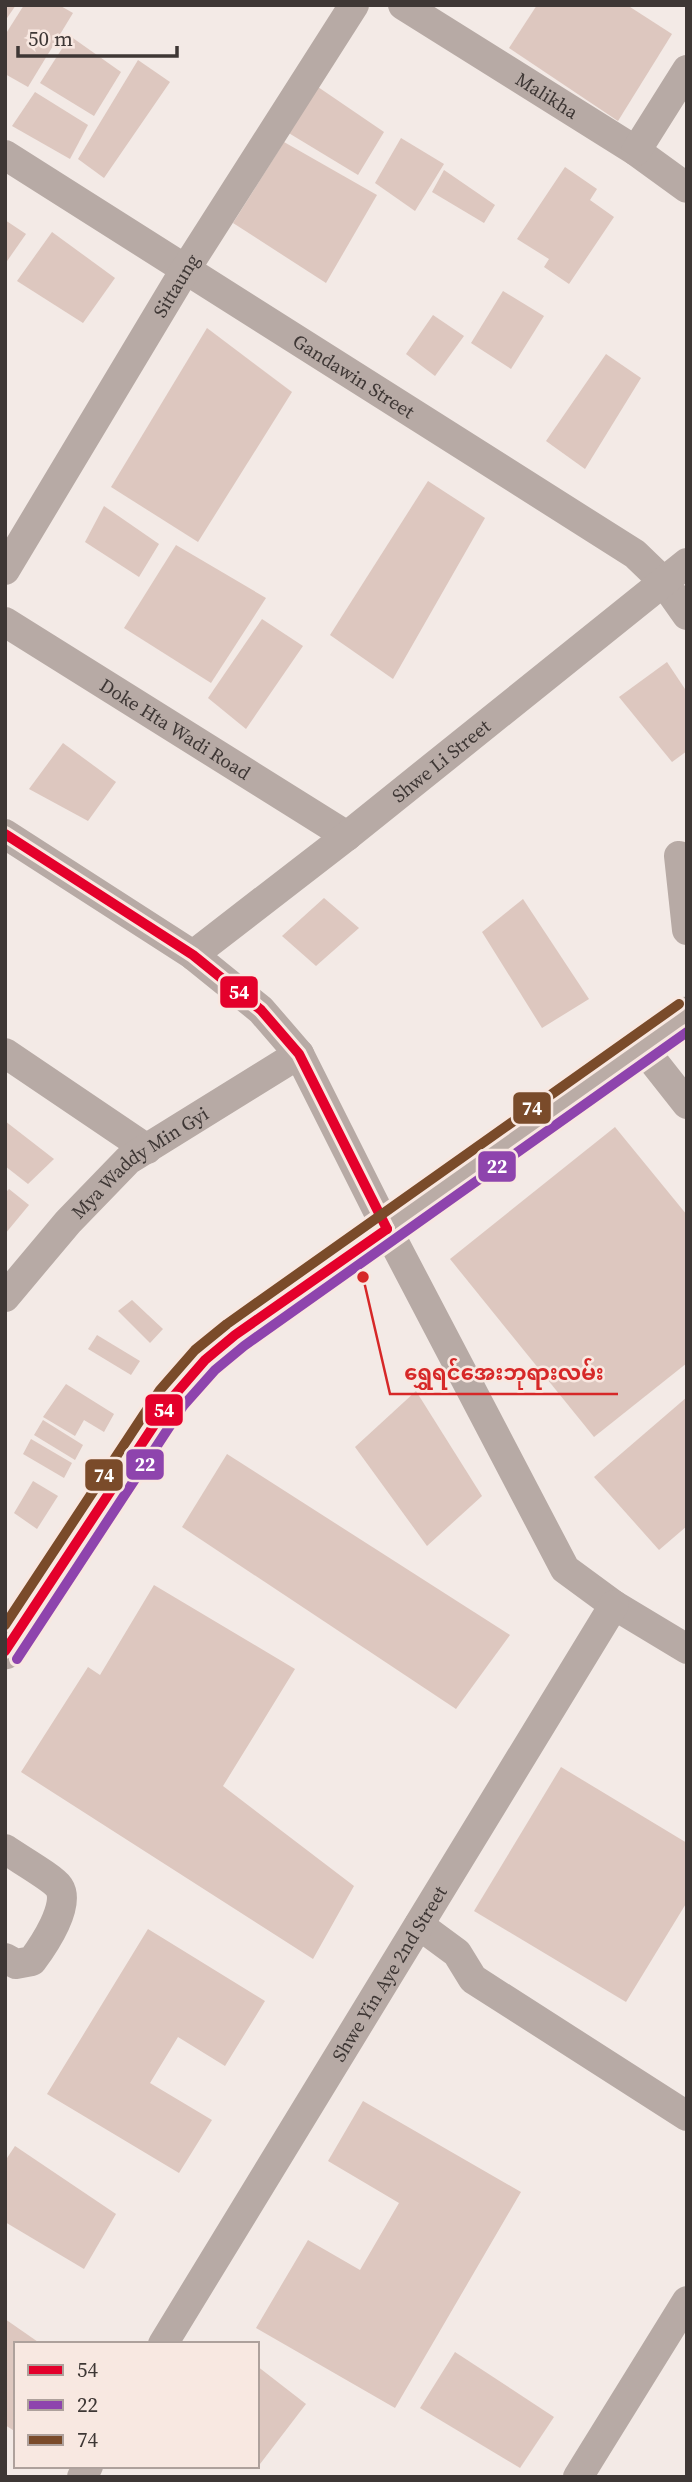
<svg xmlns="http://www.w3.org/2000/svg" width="692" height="2482" font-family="'Source Serif 4','Noto Sans Myanmar',serif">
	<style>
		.building { fill: #ddc7bf }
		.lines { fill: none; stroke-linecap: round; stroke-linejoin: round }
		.minor { stroke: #b7aaa5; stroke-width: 30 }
		.major { stroke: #baaca6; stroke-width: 37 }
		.bus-1-casing { stroke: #f8e8e1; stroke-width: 16 }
		.bus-2-casing { stroke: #f8e8e1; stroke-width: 16 }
		.bus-3-casing { stroke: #f8e8e1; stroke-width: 16 }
		.bus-1 { stroke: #e4002b; stroke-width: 10 }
		.bus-2 { stroke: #8e44ad; stroke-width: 10 }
		.bus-3 { stroke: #7a4b2a; stroke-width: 10 }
		.labels { text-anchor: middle; stroke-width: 5; stroke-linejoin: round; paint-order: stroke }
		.street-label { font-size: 19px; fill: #3e3735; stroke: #f8e8e1 }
		.leader { fill: none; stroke: #d62828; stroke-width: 2.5 }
		.callout-dot { fill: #d62828; stroke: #f8e8e1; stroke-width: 2.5 }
		.callout-label { font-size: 21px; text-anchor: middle; font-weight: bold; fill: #d62828; stroke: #f8e8e1; stroke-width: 5; stroke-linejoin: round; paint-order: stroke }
		.line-badge { stroke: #f8e8e1; stroke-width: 2.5 }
		.badge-label { font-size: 19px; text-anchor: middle; font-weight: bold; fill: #fff }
	</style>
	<rect width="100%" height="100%" fill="#f3eae6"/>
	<g class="building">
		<polygon points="5,5 16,5 5,21"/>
		<polygon points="24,5 59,5 73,13 28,87 5,74 5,35"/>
		<polygon points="537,5 627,5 672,34 618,121 509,48"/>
		<polygon points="70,36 121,72 94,116 40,83"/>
		<polygon points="138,60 170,82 104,178 78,159"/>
		<polygon points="318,87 384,132 358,175 287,132"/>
		<polygon points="35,92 88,125 70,159 12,126"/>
		<polygon points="401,138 444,164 415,211 375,183"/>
		<polygon points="284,142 377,195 326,283 233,223"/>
		<polygon points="565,167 597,189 590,200 614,217 569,284 544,267 549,259 517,239"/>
		<polygon points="444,170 495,205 484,223 432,192"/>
		<polygon points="5,220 26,234 5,264"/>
		<polygon points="52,232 115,278 83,323 17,281"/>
		<polygon points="503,291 544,316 511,369 471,343"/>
		<polygon points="433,315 464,336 435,376 406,354"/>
		<polygon points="207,328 292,392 198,542 111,487"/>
		<polygon points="606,354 641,378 585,469 546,441"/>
		<polygon points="428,481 485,518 393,679 330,635"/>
		<polygon points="104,506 159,544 139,577 85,542"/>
		<polygon points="176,545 266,598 211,683 124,628"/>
		<polygon points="262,619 303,646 246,729 208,698"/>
		<polygon points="667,662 687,692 687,751 672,762 619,697"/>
		<polygon points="63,743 116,782 88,821 29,789"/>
		<polygon points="324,898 359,928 316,966 282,936"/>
		<polygon points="523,899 589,999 542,1028 482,932"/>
		<polygon points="5,1121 54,1159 28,1184 5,1166"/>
		<polygon points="615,1127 687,1215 687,1363 594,1437 450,1259"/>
		<polygon points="9,1189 29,1205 5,1234 5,1193"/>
		<polygon points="132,1300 163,1329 150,1343 118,1311"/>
		<polygon points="97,1335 140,1361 131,1375 88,1349"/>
		<polygon points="66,1384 114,1414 104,1432 84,1420 75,1436 43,1417"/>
		<polygon points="416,1391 482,1496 427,1546 355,1447"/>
		<polygon points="687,1397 687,1526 659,1550 594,1477"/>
		<polygon points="43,1420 83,1445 75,1460 34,1435"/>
		<polygon points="31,1439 72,1463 64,1478 23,1454"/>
		<polygon points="227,1454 510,1635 456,1709 182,1527"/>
		<polygon points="33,1481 58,1496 37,1529 14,1513"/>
		<polygon points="154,1585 295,1669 223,1786 354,1886 313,1959 21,1772 88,1667 100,1675"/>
		<polygon points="561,1767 687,1843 687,1902 626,2002 474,1911"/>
		<polygon points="148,1929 265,2001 225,2066 178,2037 150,2083 212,2120 179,2173 47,2094"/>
		<polygon points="363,2101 521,2192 395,2408 256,2328 308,2240 360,2270 399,2203 328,2161"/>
		<polygon points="15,2146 116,2214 84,2269 5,2222 5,2161"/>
		<polygon points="5,2319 41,2344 16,2344 16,2432 5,2425"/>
		<polygon points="455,2352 554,2417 520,2468 420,2408"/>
		<polygon points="257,2366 306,2404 260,2464 257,2462"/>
	</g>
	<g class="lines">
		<g class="minor">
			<path id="s1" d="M403 5 636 151 687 188"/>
			<polyline points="636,151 687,70"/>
			<path id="s2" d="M5 155 635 554 663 581 687 615"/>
			<path id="s3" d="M5 570 185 270 354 5"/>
			<path id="s4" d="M5 622 347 836"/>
			<polyline points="5,834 193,955 261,1010 299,1054 387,1229 565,1569 614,1605 687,1649"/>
			<polyline points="679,856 687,930"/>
			<path id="s5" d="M193 955 347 836 687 563"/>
			<polyline points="642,1047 687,1104"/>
			<polyline points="5,1053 147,1149"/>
			<path id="s6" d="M5 1297 68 1222 128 1160 299 1054"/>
			<path d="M5 1849C16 1857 53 1878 59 1887 71 1905 43 1946 32 1961L16 1964 5 1958"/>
			<polyline points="419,1925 457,1953 473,1979 687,2116"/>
			<path id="s7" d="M163 2344 614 1605"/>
			<polyline points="82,2477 88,2466"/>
			<polyline points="578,2477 687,2301"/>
		</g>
		<polyline class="major" points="5,1651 172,1398 205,1360 235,1335 687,1015"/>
		<g class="bus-1-casing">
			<g id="bus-1">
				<polyline points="5,834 193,955 261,1010 299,1054 387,1229"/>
				<polyline points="5,1651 172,1398 205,1360 235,1335 387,1229"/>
			</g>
		</g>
		<g class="bus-2-casing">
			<polyline id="bus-2" points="17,1659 183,1406 215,1370 244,1346 687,1032"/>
		</g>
		<g class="bus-3-casing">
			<polyline id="bus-3" points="5,1625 160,1390 195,1350 227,1324 679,1004"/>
		</g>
		<use href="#bus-1" class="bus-1"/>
		<use href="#bus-2" class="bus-2"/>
		<use href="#bus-3" class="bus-3"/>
	</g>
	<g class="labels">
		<g class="street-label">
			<text dy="7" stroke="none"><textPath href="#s1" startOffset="170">Malikha</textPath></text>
			<text dy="7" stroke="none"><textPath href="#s3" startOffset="332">Sittaung</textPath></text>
			<text dy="7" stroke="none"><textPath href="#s2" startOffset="413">Gandawin Street</textPath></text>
			<text dy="7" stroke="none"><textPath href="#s4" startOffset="201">Doke Hta Wadi Road</textPath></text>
			<text dy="7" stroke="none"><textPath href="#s5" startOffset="315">Shwe Li Street</textPath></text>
			<text dy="7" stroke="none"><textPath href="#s6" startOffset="192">Mya Waddy Min Gyi</textPath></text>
			<text dy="7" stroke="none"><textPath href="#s7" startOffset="434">Shwe Yin Aye 2nd Street</textPath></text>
		</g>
	</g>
	<path class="leader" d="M363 1277L390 1394H618"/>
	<circle class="callout-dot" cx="363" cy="1277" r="7"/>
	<g class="callout-label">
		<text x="504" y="1380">ရွှေရင်အေးဘုရားလမ်း</text>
	</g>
	<g class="line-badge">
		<rect x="219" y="975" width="40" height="34" rx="7" fill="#e4002b"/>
		<rect x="512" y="1091" width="40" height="34" rx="7" fill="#7a4b2a"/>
		<rect x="477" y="1150" width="40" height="33" rx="7" fill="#8e44ad"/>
		<rect x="144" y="1393" width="40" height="34" rx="7" fill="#e4002b"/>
		<rect x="125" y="1448" width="40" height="33" rx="7" fill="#8e44ad"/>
		<rect x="84" y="1458" width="40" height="34" rx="7" fill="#7a4b2a"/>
	</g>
	<g class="badge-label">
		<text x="239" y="999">54</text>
		<text x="532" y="1115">74</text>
		<text x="497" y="1173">22</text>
		<text x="164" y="1417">54</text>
		<text x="145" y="1471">22</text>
		<text x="104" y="1482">74</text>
	</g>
	<rect width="692" height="2482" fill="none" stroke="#3e3735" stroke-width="14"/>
	<rect x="14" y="2342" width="245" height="126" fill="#f8e8e1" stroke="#aea19c" stroke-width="2"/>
	<rect x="28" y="2365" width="35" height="10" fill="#e4002b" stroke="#aea19c" stroke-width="2"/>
	<text x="77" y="2377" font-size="21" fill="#3e3735">54</text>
	<rect x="28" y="2400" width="35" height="10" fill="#8e44ad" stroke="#aea19c" stroke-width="2"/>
	<text x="77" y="2412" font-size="21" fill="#3e3735">22</text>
	<rect x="28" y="2435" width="35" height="10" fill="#7a4b2a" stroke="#aea19c" stroke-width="2"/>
	<text x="77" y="2447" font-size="21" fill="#3e3735">74</text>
	<path d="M18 46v10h159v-10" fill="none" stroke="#3e3735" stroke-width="3.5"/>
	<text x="28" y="46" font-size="21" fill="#3e3735" stroke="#f8e8e1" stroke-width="5" paint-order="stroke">50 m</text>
</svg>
